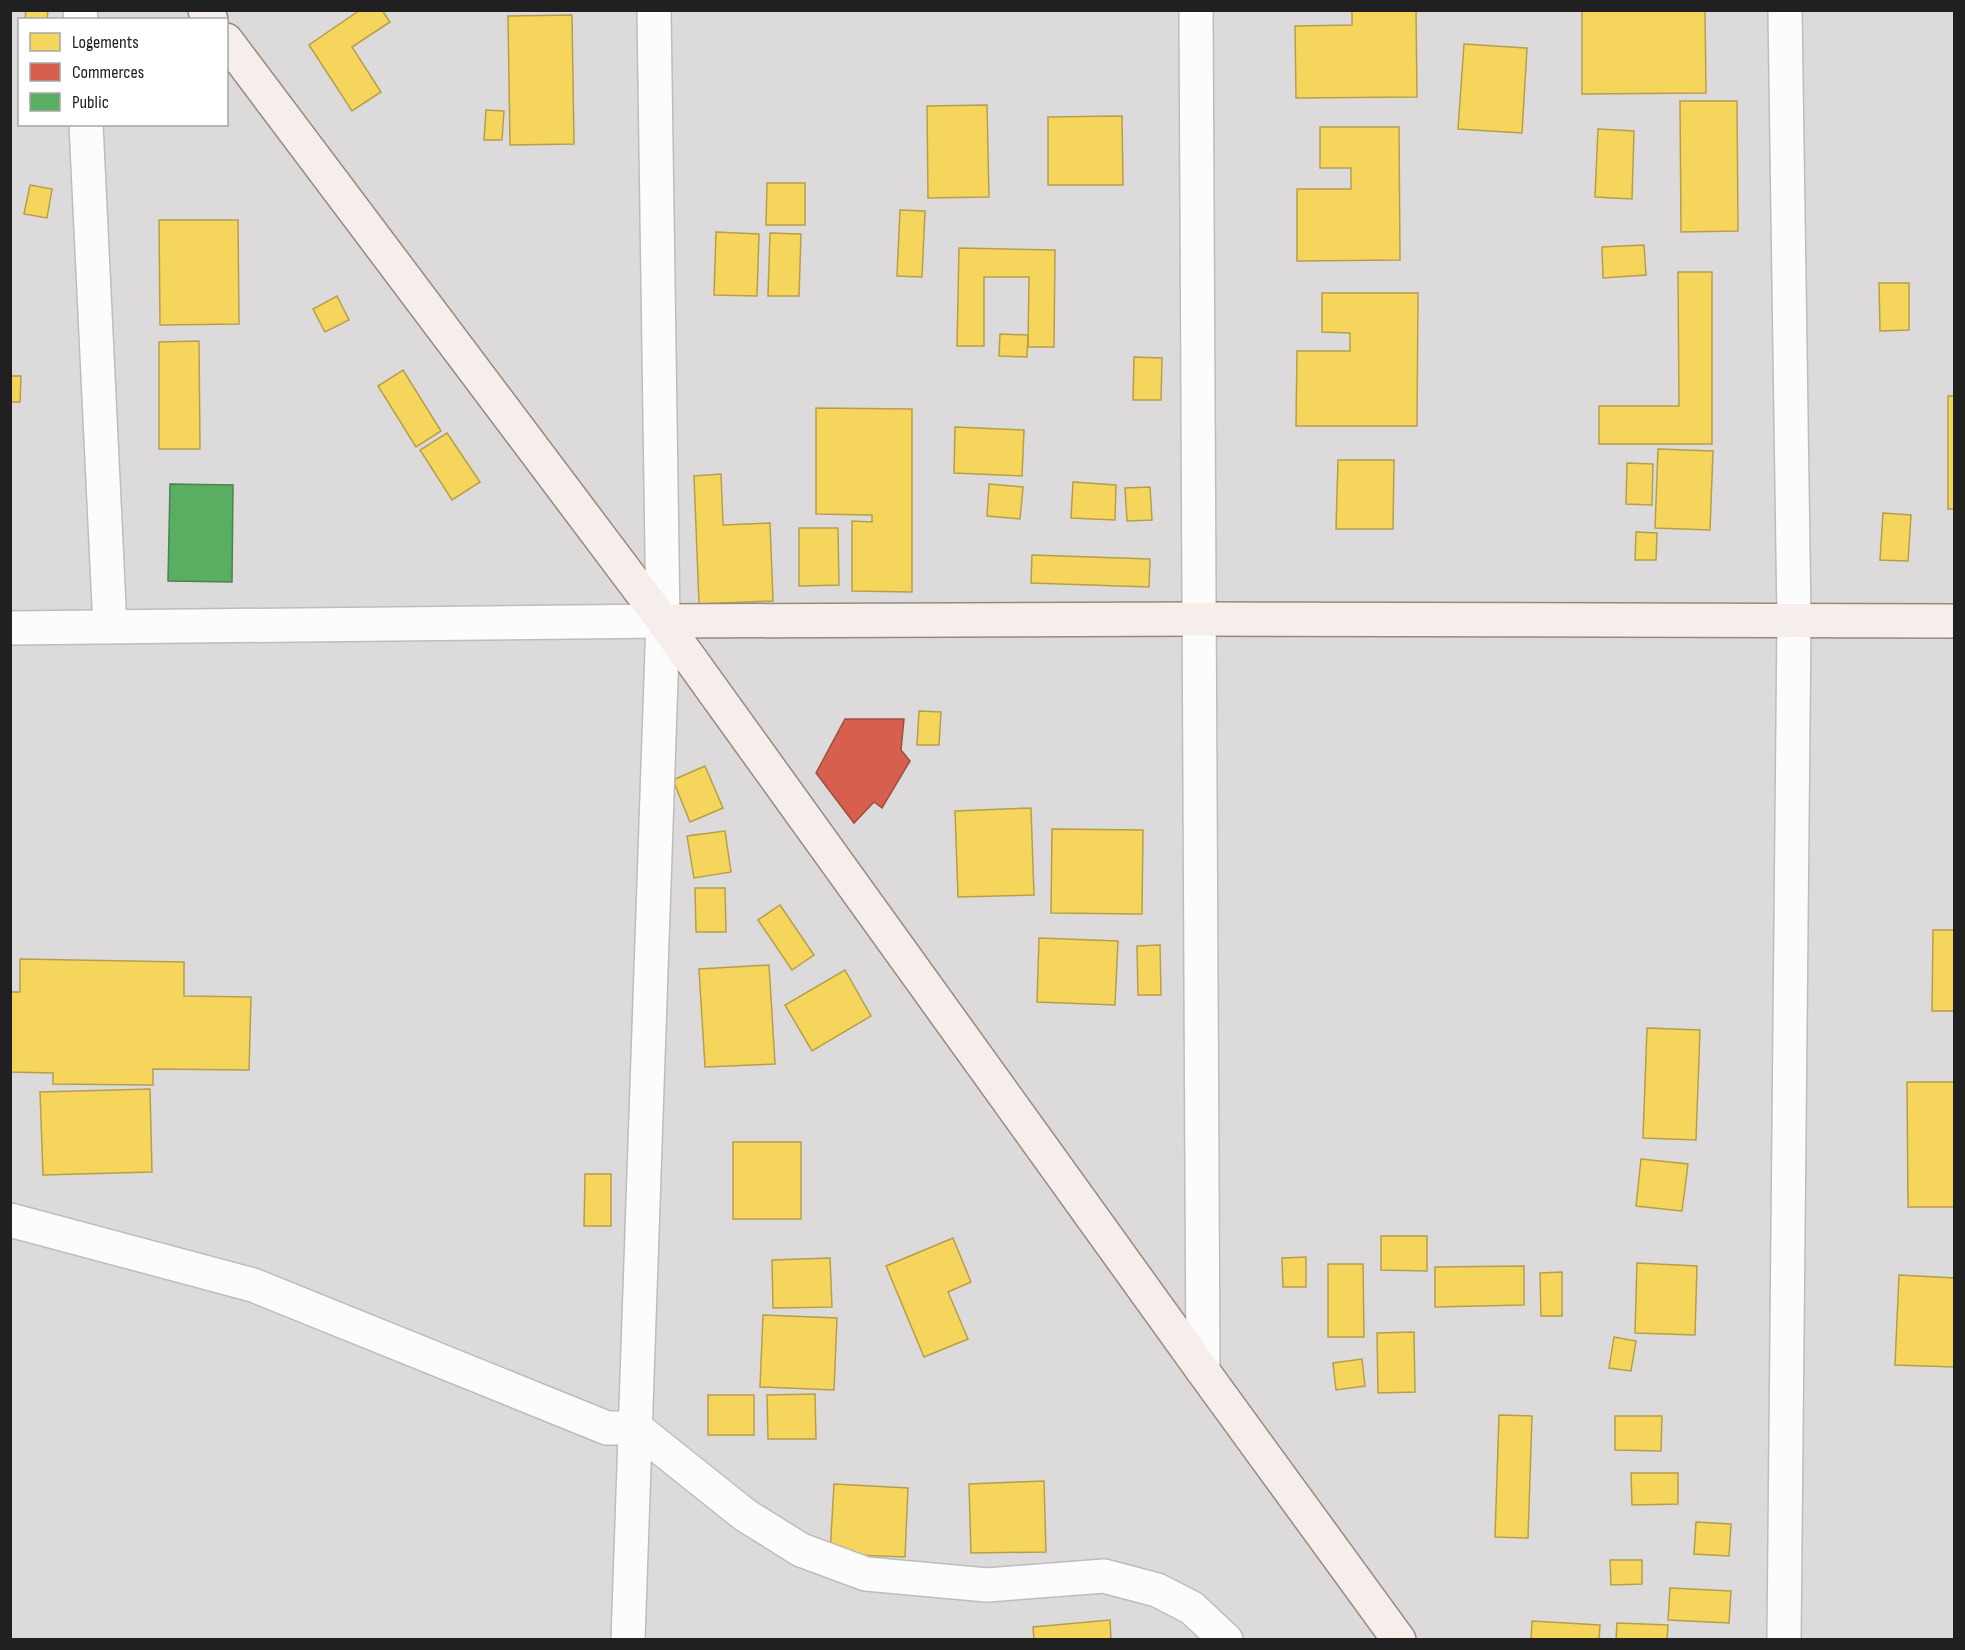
<svg xmlns="http://www.w3.org/2000/svg" width="1965" height="1650" font-family="'Sofia Sans Condensed',sans-serif">
	<style>
		.residential { fill: #dddadb; fill-rule: evenodd }
		.homes { fill: #f6d55c; stroke: #b69f4a; stroke-width: 1.5 }
		.shops { fill: #d6604d; stroke: #9f4d40; stroke-width: 1.5 }
		.public { fill: #5aae61; stroke: #49834e; stroke-width: 1.5 }
		.lines { fill: none; stroke-linecap: round; stroke-linejoin: round }
		.street-casing { stroke: #bebcbc; stroke-width: 36 }
		.secondary-casing { stroke: #99887f; stroke-width: 36 }
		.street { stroke: #fcfcfc; stroke-width: 33 }
		.secondary { stroke: #f5eeeb; stroke-width: 33 }
	</style>
	<rect width="100%" height="100%" fill="#eee9e9"/>
	<path class="residential" d="M11 11H1954V1639L11 1640ZM20 20H226V124H20Z"/>
	<g class="homes">
		<polygon points="26,10 48,10 47,20 25,20"/>
		<polygon points="360,10 382,10 390,22 352,47 381,92 352,111 309,45"/>
		<polygon points="1352,10 1416,10 1417,97 1296,98 1295,26 1352,25"/>
		<polygon points="1582,10 1705,10 1706,93 1582,94"/>
		<polygon points="572,15 574,144 510,145 508,16"/>
		<polygon points="1464,44 1527,48 1522,133 1458,129"/>
		<polygon points="1680,101 1737,101 1738,231 1681,232"/>
		<polygon points="987,105 989,197 928,198 927,106"/>
		<polygon points="486,110 504,111 502,140 484,140"/>
		<polygon points="1122,116 1123,185 1048,185 1048,117"/>
		<polygon points="1320,127 1399,127 1400,260 1297,261 1297,189 1351,189 1351,168 1320,168"/>
		<polygon points="1598,129 1634,131 1632,199 1595,197"/>
		<polygon points="767,183 805,183 805,225 766,225"/>
		<polygon points="30,185 52,189 47,218 24,214"/>
		<polygon points="900,210 925,211 922,277 897,276"/>
		<polygon points="159,220 238,220 239,324 160,325"/>
		<polygon points="716,232 759,234 757,296 714,295"/>
		<polygon points="770,233 801,234 799,296 768,296"/>
		<polygon points="1644,245 1646,275 1603,278 1602,247"/>
		<polygon points="959,248 1055,250 1054,347 1028,347 1029,277 984,277 984,346 957,346"/>
		<polygon points="1678,272 1712,272 1712,444 1599,444 1599,406 1679,406"/>
		<polygon points="1879,283 1909,283 1909,330 1880,331"/>
		<polygon points="1322,293 1418,293 1417,426 1296,426 1297,351 1350,351 1350,333 1322,332"/>
		<polygon points="337,296 349,320 325,332 313,309"/>
		<polygon points="1000,334 1028,335 1027,357 999,356"/>
		<polygon points="199,341 200,449 159,449 159,342"/>
		<polygon points="1134,357 1162,358 1161,400 1133,400"/>
		<polygon points="403,370 441,431 416,447 378,386"/>
		<polygon points="10,376 21,376 20,402 10,402"/>
		<rect x="1948" y="396" width="6" height="113"/>
		<polygon points="816,408 912,409 912,592 852,591 852,521 872,522 872,515 816,514"/>
		<polygon points="955,427 1024,430 1022,476 954,473"/>
		<polygon points="447,433 480,482 452,500 420,450"/>
		<polygon points="1658,449 1713,451 1710,530 1655,528"/>
		<polygon points="1338,460 1394,460 1393,529 1336,529"/>
		<polygon points="1627,463 1653,464 1652,505 1626,504"/>
		<polygon points="721,474 723,525 770,523 773,601 699,604 694,476"/>
		<polygon points="1073,482 1116,485 1115,520 1071,518"/>
		<polygon points="989,484 1023,487 1020,519 987,516"/>
		<polygon points="1150,487 1152,520 1127,521 1125,488"/>
		<polygon points="1883,513 1911,515 1908,561 1880,560"/>
		<polygon points="799,528 838,528 839,585 799,586"/>
		<polygon points="1636,532 1657,533 1656,560 1635,560"/>
		<polygon points="1032,555 1150,559 1149,587 1031,583"/>
		<polygon points="919,711 941,712 939,745 917,745"/>
		<polygon points="705,766 723,808 690,822 673,780"/>
		<polygon points="1031,808 1034,895 958,897 955,811"/>
		<polygon points="1052,829 1143,830 1142,914 1051,913"/>
		<polygon points="725,831 731,872 694,878 687,836"/>
		<polygon points="695,888 725,888 726,932 696,932"/>
		<polygon points="780,905 814,955 792,970 758,920"/>
		<polygon points="1933,930 1954,930 1954,1011 1932,1011"/>
		<polygon points="1039,938 1118,941 1115,1005 1037,1002"/>
		<polygon points="1160,945 1161,995 1138,995 1137,946"/>
		<polygon points="20,959 184,962 184,996 251,997 249,1070 153,1069 153,1085 53,1084 53,1073 10,1072 10,992 20,992"/>
		<polygon points="769,965 775,1064 705,1067 699,969"/>
		<polygon points="845,970 871,1016 812,1051 785,1005"/>
		<polygon points="1647,1028 1700,1030 1696,1140 1643,1138"/>
		<polygon points="1907,1082 1954,1082 1954,1207 1908,1207"/>
		<polygon points="150,1089 152,1172 43,1175 40,1092"/>
		<rect x="733" y="1142" width="68" height="77"/>
		<polygon points="1641,1159 1688,1164 1682,1211 1636,1206"/>
		<polygon points="585,1174 611,1174 611,1226 584,1226"/>
		<polygon points="1381,1236 1427,1236 1427,1271 1381,1270"/>
		<polygon points="953,1238 971,1282 948,1292 968,1339 924,1357 886,1266"/>
		<polygon points="1306,1257 1306,1287 1283,1287 1282,1258"/>
		<polygon points="830,1258 832,1307 773,1308 772,1260"/>
		<polygon points="1637,1263 1697,1266 1695,1335 1635,1333"/>
		<polygon points="1328,1264 1363,1264 1364,1337 1328,1337"/>
		<polygon points="1524,1266 1524,1305 1435,1307 1435,1267"/>
		<polygon points="1562,1272 1562,1316 1541,1316 1540,1273"/>
		<polygon points="1899,1275 1954,1278 1954,1367 1895,1365"/>
		<polygon points="763,1315 837,1318 834,1390 760,1387"/>
		<polygon points="1414,1332 1415,1392 1378,1393 1377,1333"/>
		<polygon points="1614,1337 1636,1341 1631,1371 1609,1368"/>
		<polygon points="1362,1359 1365,1386 1336,1390 1333,1363"/>
		<polygon points="815,1394 816,1439 768,1439 767,1395"/>
		<rect x="708" y="1395" width="46" height="40"/>
		<polygon points="1499,1415 1532,1416 1528,1538 1495,1537"/>
		<polygon points="1615,1416 1662,1416 1661,1451 1615,1450"/>
		<polygon points="1631,1473 1678,1473 1678,1504 1632,1505"/>
		<polygon points="1044,1481 1046,1552 971,1553 969,1484"/>
		<polygon points="834,1484 908,1488 905,1557 830,1554"/>
		<polygon points="1696,1522 1731,1524 1729,1556 1694,1554"/>
		<polygon points="1610,1560 1642,1560 1642,1584 1611,1585"/>
		<polygon points="1670,1588 1731,1591 1729,1623 1668,1620"/>
		<polygon points="1110,1620 1111,1640 1034,1640 1033,1627"/>
		<polygon points="1532,1621 1600,1625 1599,1640 1531,1640"/>
		<polygon points="1617,1623 1668,1625 1667,1640 1616,1640"/>
	</g>
	<polygon class="shops" points="845,719 904,719 901,750 910,761 882,808 874,802 854,823 816,773"/>
	<polygon class="public" points="170,484 233,485 232,582 168,581"/>
	<g class="lines">
		<g class="street-casing">
			<g id="street">
				<polyline points="80,10 81,20"/>
				<polyline points="1196,10 1203,1371"/>
				<polyline points="86,124 110,627"/>
				<polyline points="10,628 663,621"/>
				<polyline points="10,1220 253,1285 607,1428 636,1428 745,1515 801,1550 866,1574 987,1585 1104,1576 1157,1590 1192,1608 1226,1640"/>
				<polyline points="628,1640 663,621 654,10"/>
				<polyline points="1784,1640 1794,620 1785,10"/>
			</g>
		</g>
		<g class="secondary-casing">
			<g id="secondary">
				<polyline points="205,10 211,20"/>
				<polyline points="226,40 663,621 1203,1371 1399,1640"/>
				<polyline points="663,621 1200,619 1954,621"/>
			</g>
		</g>
		<use href="#street" class="street"/>
		<use href="#secondary" class="secondary"/>
	</g>
	<rect width="1965" height="1650" fill="none" stroke="#202020" stroke-width="24"/>
	<rect x="18" y="18" width="210" height="108" fill="#ffffff" stroke="#a6a6a6" stroke-width="1.5"/>
	<rect x="30" y="33" width="30" height="18" fill="#f6d55c" stroke="#a6a6a6" stroke-width="1.5"/>
	<text x="72" y="48" font-size="18" fill="#202020">Logements</text>
	<rect x="30" y="63" width="30" height="18" fill="#d6604d" stroke="#a6a6a6" stroke-width="1.5"/>
	<text x="72" y="78" font-size="18" fill="#202020">Commerces</text>
	<rect x="30" y="93" width="30" height="18" fill="#5aae61" stroke="#a6a6a6" stroke-width="1.5"/>
	<text x="72" y="108" font-size="18" fill="#202020">Public</text>
</svg>
